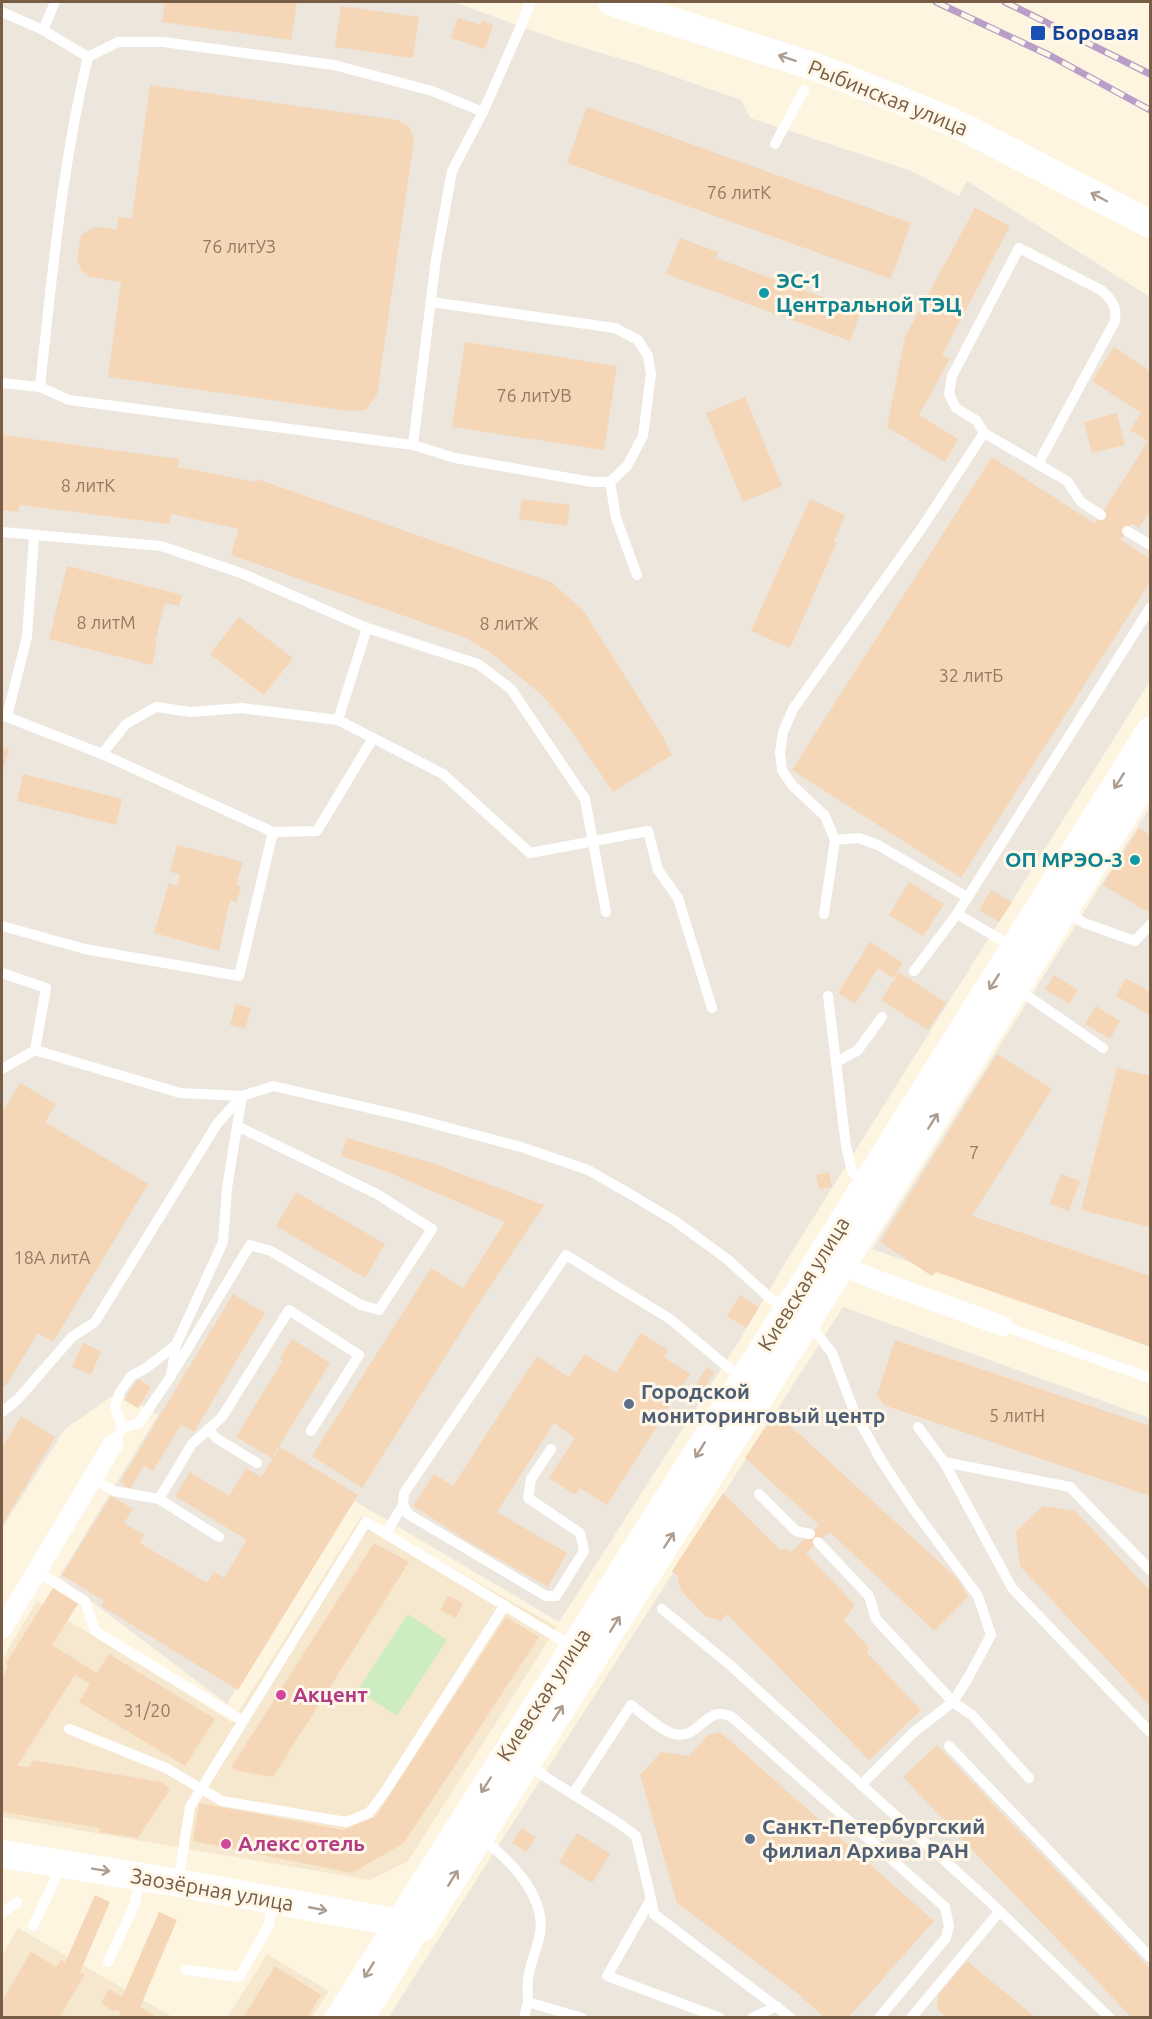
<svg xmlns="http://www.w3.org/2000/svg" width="1152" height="2019" font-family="Ubuntu,sans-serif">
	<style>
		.residential { fill: #f6e8cf }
		.industrial { fill: #ece6dd }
		.green { fill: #cdecbf }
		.building { fill: #f5d6b7 }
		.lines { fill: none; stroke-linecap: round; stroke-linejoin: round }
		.lane { stroke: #fff; stroke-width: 10 }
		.street { stroke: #fff; stroke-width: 20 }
		.secondary { stroke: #fff; stroke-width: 28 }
		.rail-casing { stroke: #b99fc8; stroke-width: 7 }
		.rail { stroke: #fff8e9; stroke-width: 4.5; stroke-dasharray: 14; stroke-linecap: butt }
		.oneway { stroke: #ad9d90 }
		.transit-dot { fill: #1a4fb4; stroke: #fff8e9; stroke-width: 2 }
		.culture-dot { fill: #0f9aa8; stroke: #fff8e9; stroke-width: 2 }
		.service-dot { fill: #5c6f8a; stroke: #fff8e9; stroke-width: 2 }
		.hotel-dot { fill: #d1479c; stroke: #fff8e9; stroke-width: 2 }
		.labels { text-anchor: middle; stroke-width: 6; stroke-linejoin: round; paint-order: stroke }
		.number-label { font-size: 18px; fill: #967a62 }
		.transit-label { font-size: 21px; font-weight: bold; fill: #164399; stroke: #fff8e9; text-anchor: start }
		.street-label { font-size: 21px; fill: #775c46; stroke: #fff8e9 }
		.culture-label { font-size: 21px; font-weight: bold; fill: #0d838f; stroke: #fff8e9; text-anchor: start }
		.service-label { font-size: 21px; font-weight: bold; fill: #4e5e75; stroke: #fff8e9; text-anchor: start }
		.hotel-label { font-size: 21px; font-weight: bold; fill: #b23c85; stroke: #fff8e9; text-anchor: start }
	</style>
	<rect width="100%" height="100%" fill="#fef5e1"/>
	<g class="residential">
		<polygon points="361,1517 557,1627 408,1861 370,1880 2,1817 2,1659 37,1601 232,1722"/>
		<polygon points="18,1928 173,2017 2,2017 2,1955"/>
		<polygon points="267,1954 329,1991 312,2017 227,2018"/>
	</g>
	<g class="industrial">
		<polygon points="2,2 454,2 558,40 641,65 741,100 750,118 909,170 959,196 967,181 1150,297 1150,681 785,1263 744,1333 559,1622 353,1500 227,1704 59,1577 158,1415 118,1392 65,1429 2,1528"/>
		<polygon points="1150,807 1150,1347 872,1249"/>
		<polygon points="843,1307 1150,1418 1150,2017 388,2018"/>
	</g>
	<polygon class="green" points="408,1614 447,1640 397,1716 358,1690"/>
	<g class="building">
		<polygon points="165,2 297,2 291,40 162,22"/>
		<polygon points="341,6 419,17 413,58 335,47"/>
		<polygon points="458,18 481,25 482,21 493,25 485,49 451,38"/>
		<polygon points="150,85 397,120 409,127 414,140 377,395 366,410 349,411 108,377 121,282 89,277 81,270 77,260 81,235 92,228 101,227 117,230 118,217 132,218"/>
		<polygon points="587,107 911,223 891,279 567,163"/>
		<polygon points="975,208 1010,226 942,355 950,359 919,415 958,439 945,462 887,427 905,337"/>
		<polygon points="680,238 718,252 716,258 861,311 850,341 666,274"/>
		<polygon points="465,342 617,366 604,450 452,427"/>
		<polygon points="1114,347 1150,371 1150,511 1139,528 1131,523 1121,540 1150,559 1150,582 961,878 792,770 992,457 1095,524 1148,441 1130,430 1141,413 1092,381"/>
		<polygon points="745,397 782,486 743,502 706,413"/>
		<polygon points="1117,413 1125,445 1092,453 1084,422"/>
		<polygon points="2,435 179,459 178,467 256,482 257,479 551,582 583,610 661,733 672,755 613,792 568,726 543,696 491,653 464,637 231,555 239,529 171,514 169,524 20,505 18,512 2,510"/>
		<polygon points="522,499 570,505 567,526 519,519"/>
		<polygon points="810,499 845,515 834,541 837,542 790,648 751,631"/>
		<polygon points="67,566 182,595 179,606 165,603 155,642 157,643 152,665 49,639"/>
		<polygon points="239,617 293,658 264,695 210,654"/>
		<polygon points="2,748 9,749 2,774"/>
		<polygon points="23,774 122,799 116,825 17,801"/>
		<polygon points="1139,828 1150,835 1150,908 1148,912 1103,885"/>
		<polygon points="177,845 243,862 236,885 241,886 237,902 230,900 219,951 154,933 169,883 177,886 180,874 170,872"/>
		<polygon points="909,882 944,904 923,936 889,915"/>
		<polygon points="991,890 1012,902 999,922 979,910"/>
		<polygon points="870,942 903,963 893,978 878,968 855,1004 838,993"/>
		<polygon points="899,972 946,1003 928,1030 881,1000"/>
		<polygon points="1054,975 1078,990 1069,1004 1045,989"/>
		<polygon points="1126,978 1150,992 1150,1015 1116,996"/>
		<polygon points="236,1004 251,1008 245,1029 230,1025"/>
		<polygon points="1096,1006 1120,1021 1110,1039 1085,1024"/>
		<polygon points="997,1054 1052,1089 972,1216 1150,1276 1150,1340 1149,1346 936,1272 932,1276 880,1242"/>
		<polygon points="1117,1068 1150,1076 1150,1227 1081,1210"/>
		<polygon points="20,1083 56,1104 45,1122 148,1184 53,1342 38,1333 5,1387 2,1385 2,1113"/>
		<polygon points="347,1138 432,1163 544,1205 481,1300 362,1488 312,1456 431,1268 463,1288 505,1222 385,1171 341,1156"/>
		<polygon points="829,1172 832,1187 819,1189 816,1175"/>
		<polygon points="1061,1174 1080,1181 1069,1211 1050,1204"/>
		<polygon points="296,1192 385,1244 365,1278 276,1226"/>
		<polygon points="233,1294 265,1313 194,1432 181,1425 153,1471 144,1465 130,1489 120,1482"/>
		<polygon points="740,1295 759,1307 746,1328 727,1316"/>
		<polygon points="641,1333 668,1350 664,1357 690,1374 607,1505 580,1488 575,1495 549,1478 575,1438 554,1423 497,1512 567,1553 548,1587 466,1540 413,1506 434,1474 453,1486 537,1356 569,1377 585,1354 616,1373"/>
		<polygon points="292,1339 330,1363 272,1458 236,1437 283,1360 280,1358"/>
		<polygon points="895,1340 1150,1426 1150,1496 884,1405 877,1395"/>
		<polygon points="83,1343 101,1351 91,1375 72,1367"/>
		<polygon points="707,1367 714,1372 704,1389 696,1384"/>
		<polygon points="138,1379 151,1387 138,1408 124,1400"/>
		<polygon points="775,1412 949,1571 959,1581 968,1597 934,1631 830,1532 806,1553 855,1605 844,1620 869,1648 867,1653 921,1710 869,1760 727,1614 720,1622 717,1619 706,1617 680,1589 678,1577 672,1571 723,1493 781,1551 785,1548 790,1553 819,1525 745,1458"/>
		<polygon points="21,1416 55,1437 2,1525 2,1448"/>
		<polygon points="280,1447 358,1495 238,1690 101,1606 104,1601 62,1575 111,1496 133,1509 124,1523 144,1535 140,1543 207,1583 214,1572 224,1578 247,1540 175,1496 190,1472 229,1496 246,1468 261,1477"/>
		<polygon points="1043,1506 1075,1511 1150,1591 1150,1706 1020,1566 1016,1531"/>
		<polygon points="374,1543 409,1562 273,1777 235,1770 232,1766"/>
		<polygon points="53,1588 78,1604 52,1645 97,1673 109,1654 215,1719 185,1766 79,1702 90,1684 75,1675 17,1766 29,1767 33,1760 161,1782 170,1789 138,1838 99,1832 100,1828 2,1812 2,1677 8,1667 6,1663"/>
		<polygon points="448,1596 463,1603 456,1618 440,1610"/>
		<polygon points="506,1617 539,1637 404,1843 352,1873 193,1841 199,1803 344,1830 376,1816"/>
		<polygon points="720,1732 934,1921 848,2018 825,2018 797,1993 677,1903 640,1775 661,1752 689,1756 708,1735"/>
		<polygon points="937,1745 1150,1969 1150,2018 1132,2018 903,1777"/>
		<polygon points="522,1828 536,1837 526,1852 512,1843"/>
		<polygon points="577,1833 610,1854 592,1883 559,1862"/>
		<polygon points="95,1895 110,1902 80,1972 85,1974 59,2018 2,2018 2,2001 31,1952 56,1967 61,1960 65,1963"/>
		<polygon points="159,1912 177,1920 140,2007 157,2018 118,2018 121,2012 117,2010 113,2011 101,2003 109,1989 122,1997"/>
		<polygon points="967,1961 1036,2018 948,2018 937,2009 938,1995"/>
		<polygon points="275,1966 321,1995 307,2018 243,2018"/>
	</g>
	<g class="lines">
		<g class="lane">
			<polyline points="2,12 43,30 88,57 118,42 163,42 334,65 432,91 483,112"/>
			<polyline points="43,30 55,2"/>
			<polyline points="775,144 804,90"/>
			<polyline points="2,383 40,387 69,400 413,445 455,458 592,482 610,482 627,466 643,436 651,374 648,356 638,340 615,328 431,302"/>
			<path d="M40 387C52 276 62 166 88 57"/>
			<path d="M984 433 977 421 956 408 949 394 952 376 1019 248 1101 290C1112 300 1117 306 1115 321L1038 464"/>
			<polyline points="413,445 436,259 452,171 483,112 521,26 530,2"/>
			<polyline points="610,482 616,518 637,575"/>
			<polyline points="1127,531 1150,545"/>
			<polyline points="2,532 161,546 241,573 367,628 478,664 511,689 585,799 606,912"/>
			<polyline points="367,628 338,720 443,774 530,853 648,831 658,870 678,898 712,1008"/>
			<polyline points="2,715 102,754 273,832"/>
			<polyline points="7,716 27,637 34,536"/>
			<polyline points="102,754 126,724 156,707 191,712 241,708 338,720"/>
			<polyline points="835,840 859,838 878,845 967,897"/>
			<polyline points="1066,911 1084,923 1135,941 1150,925"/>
			<polyline points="824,914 835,840 825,816 792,785 782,770 780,752 783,732 793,709 921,529 984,433 1067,481 1081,502 1101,515"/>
			<polyline points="957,914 1013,947"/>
			<polyline points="2,926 85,949 239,976 273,832 317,831 373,738"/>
			<polyline points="914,971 957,914 1150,608"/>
			<polyline points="2,973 46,988 35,1050"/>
			<polyline points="1016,988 1103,1048"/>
			<polyline points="828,996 846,1146 852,1171 864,1184"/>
			<polyline points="836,1062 857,1051 882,1017"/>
			<polyline points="2,1069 35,1050 180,1093 242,1096 227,1188 223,1242 176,1345 171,1376 139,1423 122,1428 113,1444"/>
			<polyline points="809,1323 832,1353 854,1411 881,1460 912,1507 978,1596 991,1635 968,1678 953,1702 914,1732 861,1785"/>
			<polyline points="1003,1326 1150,1378"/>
			<polyline points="174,1371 250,1245 271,1251 361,1305 379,1310 432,1229 377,1194 237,1126"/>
			<polyline points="2,1412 18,1399 72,1337 95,1322 217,1124 242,1096 273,1086 412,1118 521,1147 588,1170 630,1194 675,1221 727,1259 771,1299 789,1309"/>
			<polyline points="918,1427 944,1462 1012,1588 1150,1732"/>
			<polyline points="122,1428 115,1406 120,1392 131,1376 146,1368 176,1345"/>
			<polyline points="208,1429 216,1438 257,1463"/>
			<polyline points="551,1449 531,1479 528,1498 580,1533 584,1551 556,1596 546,1596 408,1514 403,1505 404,1493 566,1255 670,1319 730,1369 744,1377"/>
			<polyline points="944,1462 1070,1487 1150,1570"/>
			<polyline points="92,1478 114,1491 159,1499 219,1537"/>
			<polyline points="759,1494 796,1531 810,1534"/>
			<polyline points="159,1499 192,1444 222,1417 289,1310 359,1355 311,1431"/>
			<polyline points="386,1533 403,1505"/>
			<polyline points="818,1542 869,1596 876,1619 953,1702 972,1715 1029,1778"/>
			<polyline points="36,1571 85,1601 95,1631 243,1721"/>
			<polyline points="662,1609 730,1665 989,1901 1110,2018"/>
			<polyline points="69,1729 166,1768 222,1801 346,1822 369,1813 384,1793 505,1605"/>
			<polyline points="949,1746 1150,1957"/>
			<polyline points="529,1763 541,1774 620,1824 636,1836 651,1899 607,1976 720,2018"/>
			<path d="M573 1794 631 1705C642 1713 661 1731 674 1734 699 1741 706 1703 732 1717L945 1907 949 1926 946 1938 879 2018"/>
			<path d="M479 1837C509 1858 546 1895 540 1934 537 1949 530 1964 528 1979 527 1986 528 1995 528 2002L582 2018"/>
			<polyline points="178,1882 190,1807 366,1522 573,1647"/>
			<polyline points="651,1899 654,1914 791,2018"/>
			<polyline points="2,1913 17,1902"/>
			<polyline points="33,1926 61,1867"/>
			<polyline points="108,1962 134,1906 141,1877"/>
			<polyline points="186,1970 239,1977 269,1925 273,1901"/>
			<polyline points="524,2018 528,2002"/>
			<polyline points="752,2018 777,2006"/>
			<polyline points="911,2018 999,1912"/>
		</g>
		<g class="street">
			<polyline points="833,1261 871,1278 1003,1326"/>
			<polyline points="2,1629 113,1444"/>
			<polyline points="365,2018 422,1927"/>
		</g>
		<g class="secondary">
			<polyline points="612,2 819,68 905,102 961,126 1150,224"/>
			<polyline points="2,1854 178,1883 422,1927 764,1390 1150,773"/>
			<polyline points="339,2018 745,1378 1150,731"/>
		</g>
		<g class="rail-casing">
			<g id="rail">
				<polyline points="936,2 1051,56 1150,110"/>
				<polyline points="1005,2 1150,74"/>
			</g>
		</g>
		<use href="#rail" class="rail"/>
	</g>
	<defs><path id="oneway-shaft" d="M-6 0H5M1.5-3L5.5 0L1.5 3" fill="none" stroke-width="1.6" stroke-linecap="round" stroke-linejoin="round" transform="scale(1.5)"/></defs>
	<g class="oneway">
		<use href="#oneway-shaft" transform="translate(787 58) rotate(-162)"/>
		<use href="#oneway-shaft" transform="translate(1099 197) rotate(-152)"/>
		<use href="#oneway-shaft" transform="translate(1119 781) rotate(122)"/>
		<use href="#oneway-shaft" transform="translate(994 982) rotate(122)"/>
		<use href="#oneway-shaft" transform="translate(933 1121) rotate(-58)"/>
		<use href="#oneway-shaft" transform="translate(700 1450) rotate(122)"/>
		<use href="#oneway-shaft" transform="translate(669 1540) rotate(-57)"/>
		<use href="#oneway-shaft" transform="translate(615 1624) rotate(-58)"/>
		<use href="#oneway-shaft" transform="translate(558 1713) rotate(-57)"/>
		<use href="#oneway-shaft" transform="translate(486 1785) rotate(123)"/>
		<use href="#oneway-shaft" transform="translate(101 1870) rotate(9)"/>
		<use href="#oneway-shaft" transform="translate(453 1878) rotate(-58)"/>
		<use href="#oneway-shaft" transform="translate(318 1909) rotate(11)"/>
		<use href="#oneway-shaft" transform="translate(369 1970) rotate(122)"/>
	</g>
	<rect class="transit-dot" x="1030" y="25" width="16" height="16" rx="3"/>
	<g class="culture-dot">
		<circle cx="764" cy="293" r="6"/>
		<circle cx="1135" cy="860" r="6"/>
	</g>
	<g class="service-dot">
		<circle cx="629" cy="1404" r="6"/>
		<circle cx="750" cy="1839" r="6"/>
	</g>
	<g class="hotel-dot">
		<circle cx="281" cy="1695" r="6"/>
		<circle cx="226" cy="1844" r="6"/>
	</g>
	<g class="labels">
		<g class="number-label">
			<text x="739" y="199">76 литК</text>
			<text x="239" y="253">76 литУЗ</text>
			<text x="534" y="402">76 литУВ</text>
			<text x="88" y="492">8 литК</text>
			<text x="106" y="629">8 литМ</text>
			<text x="509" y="630">8 литЖ</text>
			<text x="971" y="682">32 литБ</text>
			<text x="974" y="1159">7</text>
			<text x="52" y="1264">18А литА</text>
			<text x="1017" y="1422">5 литН</text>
			<text x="147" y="1717">31/20</text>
		</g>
		<g class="transit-label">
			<text x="1052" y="40">Боровая</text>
		</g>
		<g class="street-label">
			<text transform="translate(888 98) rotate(22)" y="7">Рыбинская улица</text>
			<text transform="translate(804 1284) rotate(-58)" y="7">Киевская улица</text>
			<text transform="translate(544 1695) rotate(-57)" y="7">Киевская улица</text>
			<text transform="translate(212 1890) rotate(10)" y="7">Заозёрная улица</text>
		</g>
		<g class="culture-label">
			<text x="776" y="288">ЭС-1<tspan x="776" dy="24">Центральной ТЭЦ</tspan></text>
			<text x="1123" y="867" text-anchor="end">ОП МРЭО-3</text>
		</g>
		<g class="service-label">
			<text x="641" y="1399">Городской<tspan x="641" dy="24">мониторинговый центр</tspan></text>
			<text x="762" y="1834">Санкт-Петербургский<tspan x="762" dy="24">филиал Архива РАН</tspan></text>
		</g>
		<g class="hotel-label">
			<text x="293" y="1702">Акцент</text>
			<text x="238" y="1851">Алекс отель</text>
		</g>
	</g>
	<rect width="1152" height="2019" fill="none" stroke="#775c46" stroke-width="6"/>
</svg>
